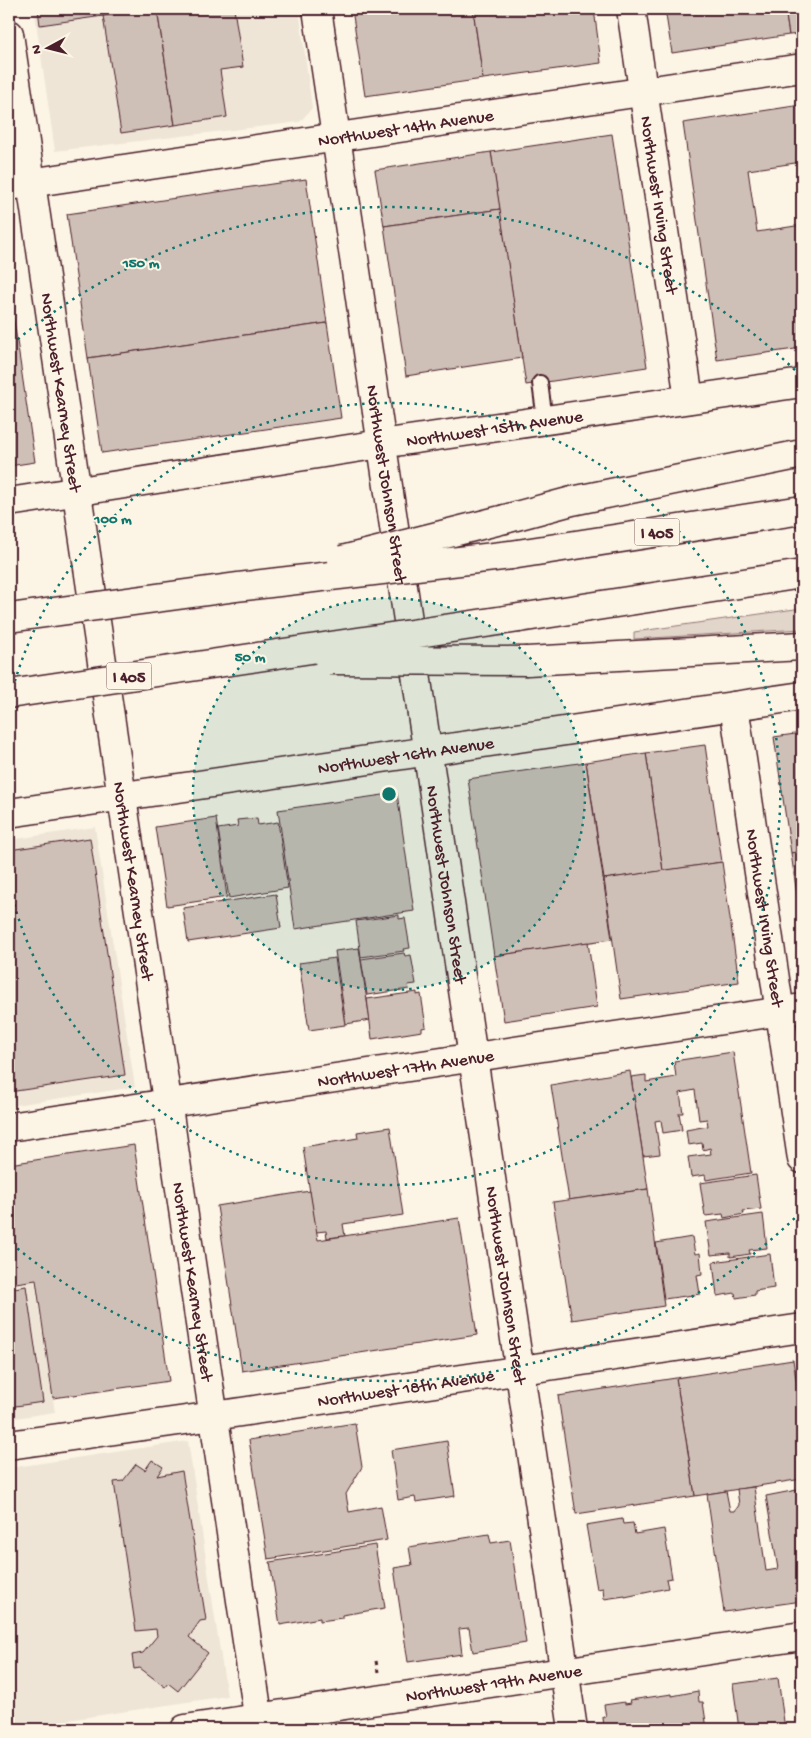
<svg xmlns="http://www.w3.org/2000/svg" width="811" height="1738" font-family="'Gochi Hand',sans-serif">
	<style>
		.built { fill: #eee5d7 }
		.green { fill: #e2d5ca; stroke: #967a7a }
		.building { fill: #cfc0b7; stroke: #4a1f2b }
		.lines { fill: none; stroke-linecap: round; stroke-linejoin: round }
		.lane-casing { stroke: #4a1f2b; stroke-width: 18 }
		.street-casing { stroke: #4a1f2b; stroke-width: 31 }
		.secondary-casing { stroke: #4a1f2b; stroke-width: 31 }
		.highway-casing { stroke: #4a1f2b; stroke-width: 31 }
		.path { stroke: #4a1f2b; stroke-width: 3; stroke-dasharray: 4 4; stroke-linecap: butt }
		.lane { stroke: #fcf5e5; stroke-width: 14 }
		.street { stroke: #fcf5e5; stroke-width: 28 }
		.secondary { stroke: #fcf5e5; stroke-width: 28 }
		.highway { stroke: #fcf5e5; stroke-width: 28 }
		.highway-bridge-casing { stroke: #4a1f2b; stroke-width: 31; stroke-linecap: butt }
		.highway-bridge { stroke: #fcf5e5; stroke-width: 28 }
		.ring { fill: none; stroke: #0f766e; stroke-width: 2.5; stroke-dasharray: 2.5 5 }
		.labels { text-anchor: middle; stroke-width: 4; stroke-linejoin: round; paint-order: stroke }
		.shield { fill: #fcf5e5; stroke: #7f5f63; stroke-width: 1 }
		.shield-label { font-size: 16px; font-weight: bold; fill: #4a1f2b }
		.street-label { font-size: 18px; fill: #4a1f2b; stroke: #fcf5e5 }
		.centre { fill: #0f766e; stroke: #fcf5e5; stroke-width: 2.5 }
		.ring-label { font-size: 15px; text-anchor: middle; font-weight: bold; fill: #0f766e; stroke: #fcf5e5; stroke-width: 4; stroke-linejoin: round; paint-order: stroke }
	</style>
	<rect width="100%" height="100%" fill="#fcf5e5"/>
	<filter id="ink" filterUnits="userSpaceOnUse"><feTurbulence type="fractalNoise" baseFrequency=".02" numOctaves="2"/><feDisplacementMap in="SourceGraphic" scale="10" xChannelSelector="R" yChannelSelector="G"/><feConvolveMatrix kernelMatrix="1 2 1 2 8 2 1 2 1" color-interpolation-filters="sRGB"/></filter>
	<g filter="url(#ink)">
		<g class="built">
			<polygon points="34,9 299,9 312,108 300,122 55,151"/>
			<polygon points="95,827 135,1087 9,1106 9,840"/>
			<polygon points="35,1281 55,1412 9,1419 9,1285"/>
			<polygon points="188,1441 227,1696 9,1729 9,1468"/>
		</g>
		<polygon class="green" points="802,608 802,629 634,639 634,632"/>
		<g class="building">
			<polygon points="38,9 152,9 40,25"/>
			<polygon points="152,9 157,9 175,125 121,133 103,16"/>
			<polygon points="157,9 234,9 243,67 220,70 227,117 175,125"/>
			<polygon points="352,9 473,9 483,79 365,96"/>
			<polygon points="473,9 594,9 601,63 483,79"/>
			<polygon points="665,9 785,9 789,35 672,53"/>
			<polygon points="785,9 802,9 802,34 789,35"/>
			<polygon points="801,105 802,162 748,170 757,232 802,225 802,348 717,360 683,123"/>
			<polygon points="612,134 647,367 526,385 491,152"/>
			<polygon points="491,152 500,209 384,226 375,170"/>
			<polygon points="306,179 327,323 88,358 67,214"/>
			<polygon points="500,209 522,358 406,376 384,226"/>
			<polygon points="9,287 35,462 9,466"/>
			<polygon points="327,323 341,418 102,453 88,358"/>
			<polygon points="802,733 802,851 791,853 774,737"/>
			<polygon points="705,745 722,862 663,871 646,753"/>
			<polygon points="646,753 663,871 604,879 586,762"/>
			<polygon points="586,762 612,939 494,956 468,779"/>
			<polygon points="397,793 414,911 295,929 278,810"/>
			<polygon points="216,818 227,897 167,906 155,827"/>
			<polygon points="257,818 258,825 278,822 288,888 229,898 218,829 238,826 237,820"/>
			<polygon points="90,838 125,1075 9,1092 9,850"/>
			<polygon points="802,851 802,931 791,853"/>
			<polygon points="722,862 739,982 621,999 604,879"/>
			<polygon points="276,894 281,928 188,942 183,908"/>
			<polygon points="399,915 399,919 405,918 410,948 403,949 404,951 361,957 356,921"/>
			<polygon points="588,942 597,1007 504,1021 494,956"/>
			<polygon points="359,948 370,1020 346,1024 335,951"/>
			<polygon points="404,953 405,956 411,955 416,984 408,985 409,989 367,995 361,959"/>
			<polygon points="335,958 345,1025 309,1030 299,963"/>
			<polygon points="417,992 417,995 421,994 426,1027 422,1028 422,1031 372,1039 367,999"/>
			<polygon points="733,1052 751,1173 706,1180 705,1175 691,1177 688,1157 711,1154 710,1148 703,1150 702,1143 688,1145 686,1130 708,1126 707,1119 699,1120 695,1090 680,1093 683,1113 679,1113 682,1130 663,1133 661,1120 655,1121 660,1154 643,1156 631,1077 646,1075 646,1082 676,1077 674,1061"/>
			<polygon points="630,1071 648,1189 569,1200 551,1085"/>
			<polygon points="390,1127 403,1215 343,1224 345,1236 327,1238 326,1231 316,1232 303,1147 358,1138 357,1132"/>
			<polygon points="134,1145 169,1381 53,1398 36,1280 9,1284 9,1164"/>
			<polygon points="756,1175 761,1209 743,1211 744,1214 724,1218 723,1214 705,1216 700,1183"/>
			<polygon points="648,1189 664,1306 572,1320 553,1202"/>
			<polygon points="310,1191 318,1240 459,1218 477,1335 242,1371 217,1206"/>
			<polygon points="763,1214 767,1248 749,1250 750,1254 730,1257 730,1253 711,1255 706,1222"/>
			<polygon points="692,1237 695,1254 700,1253 702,1274 697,1275 700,1294 664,1299 656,1243"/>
			<polygon points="770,1254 774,1288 755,1291 755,1295 736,1298 735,1293 717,1296 713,1262"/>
			<polygon points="26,1286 43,1402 9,1407 9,1289"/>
			<polygon points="793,1360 802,1416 802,1479 695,1496 676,1378"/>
			<polygon points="676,1378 695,1496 576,1514 558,1396"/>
			<polygon points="355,1423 362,1467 346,1494 349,1512 381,1506 387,1540 268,1559 249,1440"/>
			<polygon points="447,1441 455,1496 416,1502 415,1497 398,1500 391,1450"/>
			<polygon points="152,1460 163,1467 157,1476 182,1471 206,1620 200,1621 189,1637 208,1653 178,1691 168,1683 165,1687 140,1668 134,1669 132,1655 143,1653 157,1636 156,1629 136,1631 114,1482 123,1481 136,1464 145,1470"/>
			<polygon points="754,1487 766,1571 778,1569 766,1496 802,1489 802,1601 724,1612 707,1494 726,1491 730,1511 735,1511 739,1505 737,1489"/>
			<polygon points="622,1519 623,1524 633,1523 635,1534 664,1529 672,1578 666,1579 668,1588 625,1597 625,1596 604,1599 603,1588 597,1589 586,1525"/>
			<polygon points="489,1534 491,1543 510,1540 526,1643 473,1652 469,1628 459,1629 462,1654 408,1662 394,1568 412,1565 409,1547"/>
			<polygon points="375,1545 385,1608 342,1615 342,1618 320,1621 320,1618 280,1625 270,1562"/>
			<polygon points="802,1674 802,1722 796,1675"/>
			<polygon points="778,1678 785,1729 739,1729 733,1684"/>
			<polygon points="698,1691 699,1702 703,1702 707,1729 604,1729 603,1717 606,1717 604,1705 625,1702 625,1704 631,1703 630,1700 672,1694 672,1696"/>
		</g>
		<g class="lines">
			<g class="lane-casing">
				<polyline id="lane" points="540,383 545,420"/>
			</g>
			<g class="street-casing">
				<g id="street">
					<path id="s1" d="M317 9 573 1729"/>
					<path id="s2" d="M631 9 689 399"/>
					<path id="s3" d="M9 34 260 1729"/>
					<path id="s4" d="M9 502 381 444 802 383"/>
					<path id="s5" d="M734 706 802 1159"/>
					<path id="s6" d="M9 1127 802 1008"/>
				</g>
			</g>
			<g class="secondary-casing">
				<g id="secondary">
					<path id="s7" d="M9 186 802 68"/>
					<path id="s8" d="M9 813 802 696"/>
					<path id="s9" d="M9 1445 214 1416 802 1328"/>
					<path id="s10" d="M185 1729 802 1636"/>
				</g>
			</g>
			<g class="highway-casing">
				<g id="highway">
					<polyline points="505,519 572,501 802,454"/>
					<polyline points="511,555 802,510"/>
					<polyline points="519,618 802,574"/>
					<polyline points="527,661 802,646"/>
				</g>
			</g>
			<polyline class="path" points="376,1661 378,1672"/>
			<use href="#lane" class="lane"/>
			<use href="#street" class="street"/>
			<use href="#secondary" class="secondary"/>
			<use href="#highway" class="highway"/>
			<g class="highway-bridge-casing">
				<g id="highway-bridge">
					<polyline points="342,560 505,519"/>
					<polyline points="9,618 237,587 511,555"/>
					<polyline points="329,660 527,661"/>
					<polyline points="9,694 519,618"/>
				</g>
			</g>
			<use href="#highway-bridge" class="highway-bridge"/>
		</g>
	</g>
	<circle cx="389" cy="794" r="196" fill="#0f766e" fill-opacity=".12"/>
	<g class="ring">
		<circle cx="389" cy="794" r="196"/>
		<path d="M9 703A391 391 0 1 1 9 885"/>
		<path d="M800 1213A587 587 0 0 1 12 1244M12 344A587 587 0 0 1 800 375"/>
	</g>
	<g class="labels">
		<g class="shield">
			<rect x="634.5" y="518.5" width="45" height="27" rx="4"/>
			<rect x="106.5" y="662.5" width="45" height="27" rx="4"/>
		</g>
		<g class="shield-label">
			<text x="657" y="538">I 405</text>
			<text x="129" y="682">I 405</text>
		</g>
		<g class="street-label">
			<text dy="6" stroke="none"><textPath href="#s7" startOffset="401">Northwest 14th Avenue</textPath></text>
			<text dy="6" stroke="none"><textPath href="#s2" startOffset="198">Northwest Irving Street</textPath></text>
			<text dy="6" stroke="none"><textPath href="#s3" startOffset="362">Northwest Kearney Street</textPath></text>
			<text dy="6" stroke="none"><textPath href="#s4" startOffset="491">Northwest 15th Avenue</textPath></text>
			<text dy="6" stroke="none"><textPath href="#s1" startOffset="480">Northwest Johnson Street</textPath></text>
			<text dy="6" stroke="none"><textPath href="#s8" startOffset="401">Northwest 16th Avenue</textPath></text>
			<text dy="6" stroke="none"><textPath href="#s3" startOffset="856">Northwest Kearney Street</textPath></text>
			<text dy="6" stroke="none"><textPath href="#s1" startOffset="885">Northwest Johnson Street</textPath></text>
			<text dy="6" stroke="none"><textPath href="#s5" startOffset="214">Northwest Irving Street</textPath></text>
			<text dy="6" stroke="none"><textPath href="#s6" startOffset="401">Northwest 17th Avenue</textPath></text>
			<text dy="6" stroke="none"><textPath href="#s3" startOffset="1261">Northwest Kearney Street</textPath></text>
			<text dy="6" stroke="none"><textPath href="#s1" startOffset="1290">Northwest Johnson Street</textPath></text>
			<text dy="6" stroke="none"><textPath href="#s9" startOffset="401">Northwest 18th Avenue</textPath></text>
			<text dy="6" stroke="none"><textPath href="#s10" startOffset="312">Northwest 19th Avenue</textPath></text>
		</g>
	</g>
	<circle cx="389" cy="794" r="8" class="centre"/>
	<g class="ring-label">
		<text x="141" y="267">150 m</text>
		<text x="113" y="523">100 m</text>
		<text x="250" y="661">50 m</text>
	</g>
	<rect width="811" height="1738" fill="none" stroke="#fcf5e5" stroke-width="30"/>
	<rect x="15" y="15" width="781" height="1708" fill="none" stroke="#4a1f2b" stroke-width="2" filter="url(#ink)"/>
	<g transform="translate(48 48) rotate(263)" stroke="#fcf5e5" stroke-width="4" paint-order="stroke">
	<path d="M0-4L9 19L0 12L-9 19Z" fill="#4a1f2b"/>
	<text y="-8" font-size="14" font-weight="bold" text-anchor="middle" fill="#4a1f2b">N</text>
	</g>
</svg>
